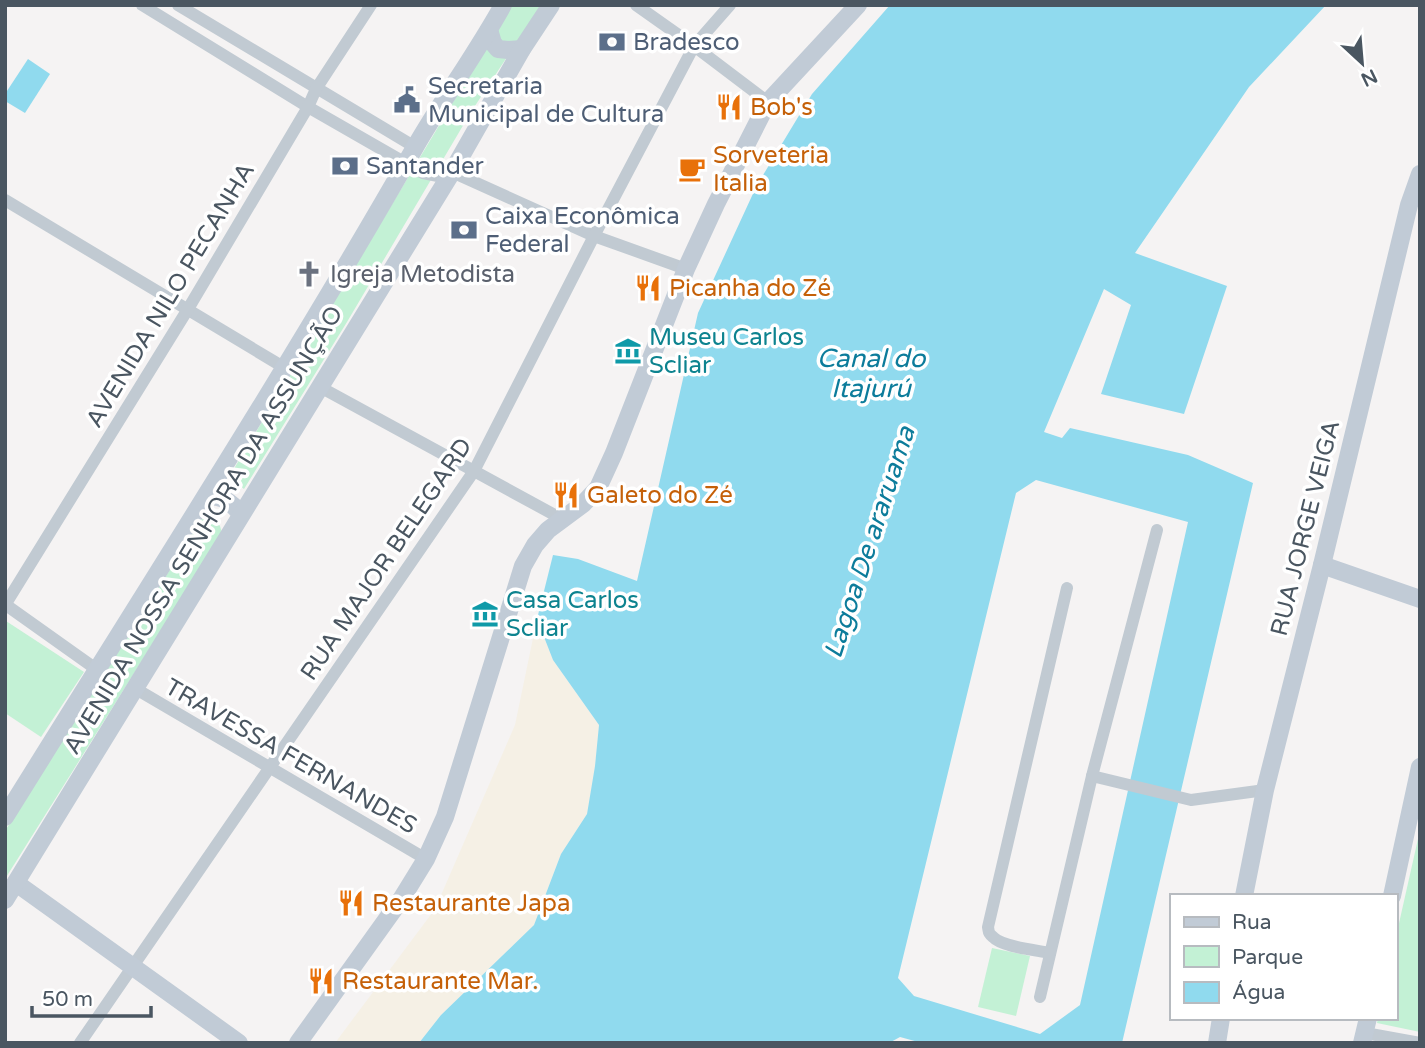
<svg xmlns="http://www.w3.org/2000/svg" width="1425" height="1048" font-family="'Varela Round',sans-serif">
	<style>
		.green { fill: #c3f1d5 }
		.sand { fill: #f5f0e5 }
		.water { fill: #90daee; fill-rule: evenodd }
		.lines { fill: none; stroke-linecap: round; stroke-linejoin: round }
		.street { stroke: #c1cad2; stroke-width: 12 }
		.secondary { stroke: #c1cbd6; stroke-width: 18 }
		.labels { text-anchor: middle; stroke-width: 7; stroke-linejoin: round; paint-order: stroke }
		.service-label { font-size: 24px; fill: #4e5e75; stroke: #fff; text-anchor: start }
		.food-label { font-size: 24px; fill: #c56008; stroke: #fff; text-anchor: start }
		.worship-label { font-size: 24px; fill: #5b616d; stroke: #fff; text-anchor: start }
		.street-label { font-size: 24px; fill: #4a5661; stroke: #fff }
		.culture-label { font-size: 24px; fill: #0d838f; stroke: #fff; text-anchor: start }
		.water-label { font-size: 26px; font-style: italic; fill: #0c7c9b; stroke: #fff }
	</style>
	<rect width="100%" height="100%" fill="#f5f3f3"/>
	<g class="green">
		<polygon points="511,5 541,5 471,112 347,322 244,489 229,477"/>
		<polygon points="202,519 215,520 220,526 222,533 5,879 5,831"/>
		<polygon points="6,621 84,672 41,737 5,713"/>
		<polygon points="1420,830 1420,1032 1377,1023 1378,1018 1395,1018 1395,941"/>
		<polygon points="992,948 1030,956 1016,1016 978,1007"/>
	</g>
	<polygon class="sand" points="537,619 553,660 599,725 595,766 587,814 561,854 534,925 441,1015 419,1043 335,1043 435,909 515,725"/>
	<g class="water">
		<path d="M890 5H1326L1249 87 1135 253 1227 286 1184 414 1101 394 1131 305 1104 289 1044 432 1062 438 1070 428 1188 455 1253 483 1122 1043H922L900 1037 889 1043H419L441 1015 534 925 561 854 587 814 595 766 599 725 553 660 537 619 553 555 578 559 637 581 698 313 757 185 812 94ZM1036 480 1188 522 1080 1005 1040 1034 914 996 898 978 1016 493Z"/>
		<polygon points="28,59 50,74 25,113 5,101 5,94"/>
	</g>
	<g class="lines">
		<g class="street">
			<polyline points="142,5 308,107 423,173 438,176 452,172 594,236 686,269"/>
			<polyline points="178,5 415,147"/>
			<polyline points="636,5 694,46 768,102"/>
			<polyline points="5,200 285,368"/>
			<polyline points="320,387 562,519"/>
			<polyline points="5,605 188,309 308,107 316,89 371,5"/>
			<polyline points="6,605 96,669"/>
			<polyline points="136,689 426,859"/>
			<polyline points="1092,776 1191,800 1265,790"/>
			<path d="M1050 953C1036 950 1002 947 993 937 988 933 989 932 988 927L1067 588"/>
			<polyline points="1040,997 1092,776 1157,530"/>
			<polyline points="1365,1033 1420,1043"/>
			<polyline points="80,1043 474,471 594,236 694,46 730,5"/>
		</g>
		<g class="secondary">
			<polyline points="489,30 493,43 498,49 508,50 522,49"/>
			<path d="M207 496C223 496 231 502 241 514"/>
			<polyline points="1322,565 1420,599"/>
			<path d="M5 817C143 595 284 376 414 149 442 100 476 54 503 5"/>
			<polyline points="16,883 239,1043"/>
			<polyline points="1244,896 1265,790 1322,565 1409,205 1420,174"/>
			<polyline points="1392,896 1420,767"/>
			<polyline points="5,900 452,172 522,49 551,5"/>
			<polyline points="298,1043 402,898 426,859 445,817 523,566 535,545 548,530 583,504 598,488 614,453 686,269 716,204 768,102 858,5"/>
			<polyline points="1217,1043 1221,1018"/>
			<polyline points="1362,1043 1368,1018"/>
		</g>
	</g>
	<defs>
		<g id="bank-bare" transform="scale(2.1)"><path d="M-6-4H6V4H-6ZM0-2.3a2.3 2.3 0 1 0 0 4.6a2.3 2.3 0 1 0 0-4.6Z" fill="#5c6f8a" stroke="#fff" stroke-width="2.5" paint-order="stroke"/></g>
		<g id="civic-bare" transform="scale(2.1)"><path d="M-.6-6.5H3V-4.5H.6V-3L4-1V1h2V6H-6V1h2V-1L-.6-3ZM-1.2 2.5V6h2.4V2.5Z" fill="#5c6f8a" stroke="#fff" stroke-width="2.5" paint-order="stroke"/></g>
		<g id="restaurant-bare" transform="scale(2.1)"><path d="M-5-6h1v4h1v-4h1v4h1v-4h1v5L-1.5 .5V6h-2V.5L-5-1ZM5-6V6H3V1.5H1.5Q1.5-4 5-6Z" fill="#e8710a" stroke="#fff" stroke-width="2.5" paint-order="stroke"/></g>
		<g id="cafe-bare" transform="scale(2.1)"><path d="M-5.5-4.5H6V0H3Q3 3.5 0 3.5H-2.5Q-5.5 3.5-5.5 0ZM3-3.2v2h1.7v-2ZM-6 4.5H4V6H-6Z" fill="#e8710a" stroke="#fff" stroke-width="2.5" paint-order="stroke"/></g>
		<g id="church-bare" transform="scale(2.1)"><path d="M-1.2-6h2.4v3.5h3.3v2.4h-3.3V6h-2.4V-.1h-3.3v-2.4h3.3Z" fill="#6b7280" stroke="#fff" stroke-width="2.5" paint-order="stroke"/></g>
		<g id="museum-bare" transform="scale(2.1)"><path d="M0-6L6-3V-2H-6V-3ZM-5-1h2V3h-2ZM-1-1h2V3h-2ZM3-1h2V3H3ZM-6 4H6V6H-6Z" fill="#0f9aa8" stroke="#fff" stroke-width="2.5" paint-order="stroke"/></g>
	</defs>
	<g fill-rule="evenodd">
		<use href="#bank-bare" x="612" y="42"/>
		<use href="#civic-bare" x="407" y="100"/>
		<use href="#restaurant-bare" x="729" y="107"/>
		<use href="#bank-bare" x="345" y="166"/>
		<use href="#cafe-bare" x="692" y="169"/>
		<use href="#bank-bare" x="464" y="230"/>
		<use href="#church-bare" x="309" y="274"/>
		<use href="#restaurant-bare" x="648" y="288"/>
		<use href="#museum-bare" x="628" y="351"/>
		<use href="#restaurant-bare" x="566" y="495"/>
		<use href="#museum-bare" x="485" y="614"/>
		<use href="#restaurant-bare" x="351" y="903"/>
		<use href="#restaurant-bare" x="321" y="981"/>
	</g>
	<g class="labels">
		<g class="service-label">
			<text x="633" y="50">Bradesco</text>
			<text x="428" y="94">Secretaria<tspan x="428" dy="28">Municipal de Cultura</tspan></text>
			<text x="366" y="174">Santander</text>
			<text x="485" y="224">Caixa Econômica<tspan x="485" dy="28">Federal</tspan></text>
		</g>
		<g class="food-label">
			<text x="750" y="115">Bob's</text>
			<text x="713" y="163">Sorveteria<tspan x="713" dy="28">Italia</tspan></text>
			<text x="669" y="296">Picanha do Zé</text>
			<text x="587" y="503">Galeto do Zé</text>
			<text x="372" y="911">Restaurante Japa</text>
			<text x="342" y="989">Restaurante Mar.</text>
		</g>
		<g class="worship-label">
			<text x="330" y="282">Igreja Metodista</text>
		</g>
		<g class="street-label">
			<text transform="translate(170 295) rotate(-59)" y="8">AVENIDA NILO PECANHA</text>
			<text transform="translate(1305 528) rotate(-76)" y="8">RUA JORGE VEIGA</text>
			<text transform="translate(203 530) rotate(-59)" y="8">AVENIDA NOSSA SENHORA DA ASSUNÇÃO</text>
			<text transform="translate(386 559) rotate(-56)" y="8">RUA MAJOR BELEGARD</text>
			<text transform="translate(291 756) rotate(30)" y="8">TRAVESSA FERNANDES</text>
		</g>
		<g class="culture-label">
			<text x="649" y="345">Museu Carlos<tspan x="649" dy="28">Scliar</tspan></text>
			<text x="506" y="608">Casa Carlos<tspan x="506" dy="28">Scliar</tspan></text>
		</g>
		<g class="water-label">
			<text x="871" y="367">Canal do<tspan x="871" dy="30">Itajurú</tspan></text>
			<text transform="translate(869 542) rotate(-72)" y="9">Lagoa De araruama</text>
		</g>
	</g>
	<rect width="1425" height="1048" fill="none" stroke="#4a5661" stroke-width="14"/>
	<rect x="1170" y="894" width="228" height="126" fill="#ffffff" stroke="#b7bbc0" stroke-width="2"/>
	<rect x="1184" y="917" width="35" height="10" fill="#c1cbd6" stroke="#b7bbc0" stroke-width="2"/>
	<text x="1232" y="929" font-size="21" fill="#4a5661">Rua</text>
	<rect x="1184" y="946" width="35" height="21" fill="#c3f1d5" stroke="#b7bbc0" stroke-width="2"/>
	<text x="1232" y="964" font-size="21" fill="#4a5661">Parque</text>
	<rect x="1184" y="982" width="35" height="21" fill="#90daee" stroke="#b7bbc0" stroke-width="2"/>
	<text x="1232" y="999" font-size="21" fill="#4a5661">Água</text>
	<g transform="translate(1362 63) rotate(154)" stroke="#ffffff" stroke-width="5" paint-order="stroke">
	<path d="M0-5L12 26L0 18L-12 26Z" fill="#4a5661"/>
	<text y="-10" font-size="19" font-weight="bold" text-anchor="middle" fill="#4a5661">N</text>
	</g>
	<path d="M32 1006v10h119v-10" fill="none" stroke="#4a5661" stroke-width="3.5"/>
	<text x="42" y="1006" font-size="21" fill="#4a5661" stroke="#ffffff" stroke-width="5" paint-order="stroke">50 m</text>
</svg>
